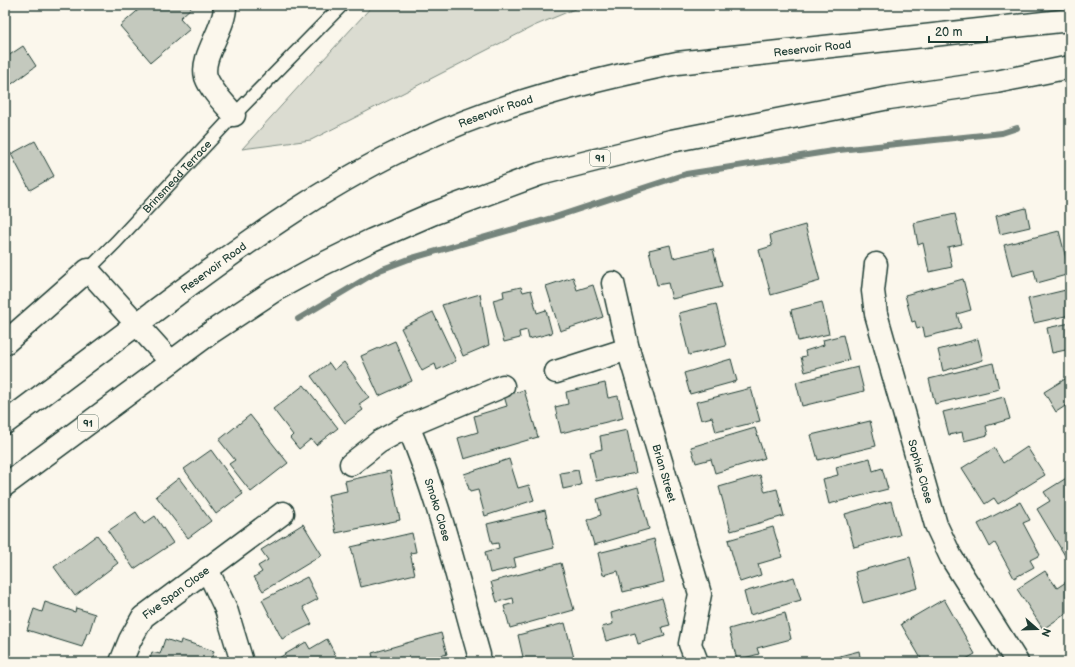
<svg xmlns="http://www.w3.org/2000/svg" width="1075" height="667" font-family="'Balsamiq Sans',sans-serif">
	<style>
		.green { fill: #dbdcd1; stroke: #7d8c82 }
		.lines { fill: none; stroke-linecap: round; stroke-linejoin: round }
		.stream { stroke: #74847b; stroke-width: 6 }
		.building { fill: #c4c9be; stroke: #1f3d34 }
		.service-casing { stroke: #1f3d34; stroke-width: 15 }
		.minor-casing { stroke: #1f3d34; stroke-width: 25 }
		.primary-casing { stroke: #1f3d34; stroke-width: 25 }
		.service { stroke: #fbf7ec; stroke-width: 12 }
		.minor { stroke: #fbf7ec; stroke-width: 22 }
		.primary { stroke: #fbf7ec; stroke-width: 22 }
		.labels { text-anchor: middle; stroke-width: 3; stroke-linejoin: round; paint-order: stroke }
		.shield { fill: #fbf7ec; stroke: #61756b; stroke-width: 1 }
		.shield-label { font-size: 10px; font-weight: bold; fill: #1f3d34 }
		.street-label { font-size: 11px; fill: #1f3d34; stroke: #fbf7ec }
	</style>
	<rect width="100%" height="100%" fill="#fbf7ec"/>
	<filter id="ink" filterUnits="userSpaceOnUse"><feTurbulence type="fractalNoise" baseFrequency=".025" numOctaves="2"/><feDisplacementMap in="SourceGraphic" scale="8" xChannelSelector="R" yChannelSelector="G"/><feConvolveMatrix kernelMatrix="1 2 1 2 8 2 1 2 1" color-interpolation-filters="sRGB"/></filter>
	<g filter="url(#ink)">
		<polygon class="green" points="373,5 584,5 534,26 311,140 242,149"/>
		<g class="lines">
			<polyline class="stream" points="298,319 380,270 409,259 552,218 686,174 839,150 1002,133 1017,128"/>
		</g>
		<g class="building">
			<polygon points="144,5 194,5 180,18 190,29 151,62 120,26"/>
			<polygon points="23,46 36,66 5,89 5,58"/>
			<polygon points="35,141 54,176 30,190 11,154"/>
			<polygon points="1026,208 1030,227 1000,234 996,216"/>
			<polygon points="955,214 962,244 948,247 952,267 929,272 923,243 918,245 914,223"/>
			<polygon points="805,225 820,281 771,295 759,250 772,246 770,235"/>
			<polygon points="1059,231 1070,274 1037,283 1034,270 1012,276 1004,245"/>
			<polygon points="670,245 673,258 713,249 722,287 672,299 668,283 657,285 649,250"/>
			<polygon points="573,277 577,290 593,285 603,317 560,331 546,286"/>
			<polygon points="963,279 971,310 957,314 961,328 925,337 923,327 917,329 915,321 912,322 905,295"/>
			<polygon points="521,287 523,292 531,290 537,313 546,310 552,333 529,339 527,330 519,332 520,338 504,342 493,300 504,297 503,291"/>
			<polygon points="1070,289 1070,315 1034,323 1028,299"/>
			<polygon points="480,294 489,345 463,356 442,305"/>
			<polygon points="822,302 829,334 798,341 791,310"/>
			<polygon points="716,304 726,346 689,355 679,313"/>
			<polygon points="433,312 456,361 437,370 435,364 422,371 401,328"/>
			<polygon points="1070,323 1070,349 1052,353 1047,328"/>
			<polygon points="843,335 849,360 805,372 801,357 806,356 805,351 824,345 823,340"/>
			<polygon points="978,339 983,360 943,371 938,350"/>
			<polygon points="395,341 412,381 379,396 361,356"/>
			<polygon points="731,359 737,381 690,394 684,373"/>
			<polygon points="344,362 369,397 359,404 363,410 345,423 311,376 329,363 334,370"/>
			<polygon points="993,363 999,389 935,404 929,379"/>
			<polygon points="858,367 864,391 802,406 796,382"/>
			<polygon points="1070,376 1070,403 1056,412 1044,392"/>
			<polygon points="605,383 608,398 618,396 623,418 561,433 555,407 568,404 566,392"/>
			<polygon points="304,385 338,428 316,445 311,439 299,449 290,438 293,435 273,409"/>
			<polygon points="751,388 760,421 716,432 712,417 701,420 696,402"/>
			<polygon points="524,390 538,437 464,459 458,438 478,432 474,416 507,406 504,396"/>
			<polygon points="1004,397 1010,419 986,426 988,435 964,441 962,432 949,435 943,412"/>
			<polygon points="250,415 288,463 251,492 229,464 235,460 219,440"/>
			<polygon points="870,421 876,446 818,460 811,435"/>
			<polygon points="755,428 765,458 715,473 711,459 696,463 691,447"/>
			<polygon points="627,430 636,473 596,481 590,452 602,449 600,436"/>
			<polygon points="1027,447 1045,475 998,504 994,498 985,504 962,468 994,448 1003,463"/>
			<polygon points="211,450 243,494 216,514 184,469"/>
			<polygon points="870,458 873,471 882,468 888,489 829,504 823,479 838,475 836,467"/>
			<polygon points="509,459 518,488 529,485 534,500 485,516 478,490 470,492 464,474"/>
			<polygon points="578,470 581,485 563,489 560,473"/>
			<polygon points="390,471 400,520 336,533 328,495 347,491 345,481"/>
			<polygon points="760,475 765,492 777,489 784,516 731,531 719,487"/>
			<polygon points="1068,477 1070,481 1070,564 1037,509 1050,501 1044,492"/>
			<polygon points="179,478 211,521 188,538 156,496"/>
			<polygon points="638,487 649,529 594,545 587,520 601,515 597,499"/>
			<polygon points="891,501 900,535 854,547 845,514"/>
			<polygon points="1020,502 1030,520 1023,523 1040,555 1030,560 1034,567 1014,578 995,543 990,547 978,524"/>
			<polygon points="545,510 554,548 514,558 516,567 490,573 485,552 499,548 498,543 492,544 487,524"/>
			<polygon points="136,512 144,524 155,516 173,543 134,569 108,531"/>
			<polygon points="303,524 322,555 263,591 254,577 262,572 258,566 268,560 261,550"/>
			<polygon points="773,527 782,557 758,564 761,575 740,582 728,540"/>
			<polygon points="412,533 416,552 410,553 415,574 361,587 351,547"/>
			<polygon points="97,535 118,563 75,596 54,567"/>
			<polygon points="654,539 664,582 623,592 618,571 603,575 598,553"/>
			<polygon points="910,557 918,588 863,603 855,572"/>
			<polygon points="561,563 574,610 510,628 504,606 514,603 513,598 497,602 491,582"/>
			<polygon points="1045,571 1057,588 1066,582 1070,589 1070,611 1043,629 1017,589"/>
			<polygon points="307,577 318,599 303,607 312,624 282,639 262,600"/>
			<polygon points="794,577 801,600 750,615 744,592"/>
			<polygon points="662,598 670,625 662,627 665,636 638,644 635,633 606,641 602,627 613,624 611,613"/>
			<polygon points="944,599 975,654 961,662 941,662 939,660 935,662 923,662 901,624"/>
			<polygon points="45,602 75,612 76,608 95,614 89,633 87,633 82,647 27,630 34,609 42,612"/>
			<polygon points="785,613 791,639 757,648 759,654 737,660 729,629"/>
			<polygon points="565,623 575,662 516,662 516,659 523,657 518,635"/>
			<polygon points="441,633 447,654 430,659 431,662 374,662 372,653"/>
			<polygon points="165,639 180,644 181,640 214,651 210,662 149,662 152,652 160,654"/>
			<polygon points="327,639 339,662 279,662 277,659 306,642 310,649"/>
			<polygon points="859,651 861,662 833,662 832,658"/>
			<polygon points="824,659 825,662 812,662"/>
			<polygon points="906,659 906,662 891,662"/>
		</g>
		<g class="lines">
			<g class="service-casing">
				<g id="service">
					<path id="s1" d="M88 270 116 242 234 115 342 5"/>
				</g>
			</g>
			<g class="minor-casing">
				<g id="minor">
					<path d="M225 5C226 28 200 56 206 77 211 91 225 104 234 115"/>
					<path id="s2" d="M876 264 873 291 876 314 936 525 951 557 1017 662"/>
					<path id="s3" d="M613 283 628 349 700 594 690 644 697 662"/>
					<polyline points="5,343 88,270 171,362"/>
					<polyline points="556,372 628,349"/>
					<path id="s4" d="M408 426C439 499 457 578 479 655V662"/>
					<polyline points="351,464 379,442 408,426 503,386"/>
					<polyline points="207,569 226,609 242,662"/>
					<path id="s5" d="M121 662 130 640 143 617 283 513"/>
				</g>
			</g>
			<g class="primary-casing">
				<g id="primary">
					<path id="s6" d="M5 423C66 377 127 331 188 286 261 232 335 180 418 142 500 103 588 81 677 63L1070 20"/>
					<polyline points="5,485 213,331 275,290 319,266 372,240 432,214 540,174 671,141 889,98 996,82 1070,67"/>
				</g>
			</g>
			<use href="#service" class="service"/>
			<use href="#minor" class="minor"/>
			<use href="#primary" class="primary"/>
		</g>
	</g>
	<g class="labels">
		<g class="shield">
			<rect x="590" y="150" width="20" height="16" rx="3"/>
			<rect x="78" y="415" width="20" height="16" rx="3"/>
		</g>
		<g class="shield-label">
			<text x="600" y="162">91</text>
			<text x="88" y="427">91</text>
		</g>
		<g class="street-label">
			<text dy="4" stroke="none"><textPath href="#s6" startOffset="908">Reservoir Road</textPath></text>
			<text dy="4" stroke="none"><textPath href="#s6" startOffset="584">Reservoir Road</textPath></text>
			<text dy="4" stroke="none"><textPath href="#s1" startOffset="129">Brinsmead Terrace</textPath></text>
			<text dy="4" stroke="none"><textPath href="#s6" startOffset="260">Reservoir Road</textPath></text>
			<text dy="4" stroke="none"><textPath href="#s2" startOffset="214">Sophie Close</textPath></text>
			<text dy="4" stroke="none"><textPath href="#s3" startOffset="197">Brian Street</textPath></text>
			<text dy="4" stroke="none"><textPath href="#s4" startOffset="89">Smoko Close</textPath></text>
			<text dy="4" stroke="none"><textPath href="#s5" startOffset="91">Five Span Close</textPath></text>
		</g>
	</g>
	<rect width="1075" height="667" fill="none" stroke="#fbf7ec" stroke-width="20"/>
	<rect x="10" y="10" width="1055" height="647" fill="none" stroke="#1f3d34" stroke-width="1.5" filter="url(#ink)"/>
	<g transform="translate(1037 629) rotate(110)" stroke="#fbf7ec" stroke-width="3" paint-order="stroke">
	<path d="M0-3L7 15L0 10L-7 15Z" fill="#1f3d34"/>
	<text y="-6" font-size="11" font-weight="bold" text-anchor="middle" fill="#1f3d34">N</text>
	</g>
	<path d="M929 36v6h58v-6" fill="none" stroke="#1f3d34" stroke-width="2"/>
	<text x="935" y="36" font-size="12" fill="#1f3d34" stroke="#fbf7ec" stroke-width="3" paint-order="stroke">20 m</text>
</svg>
